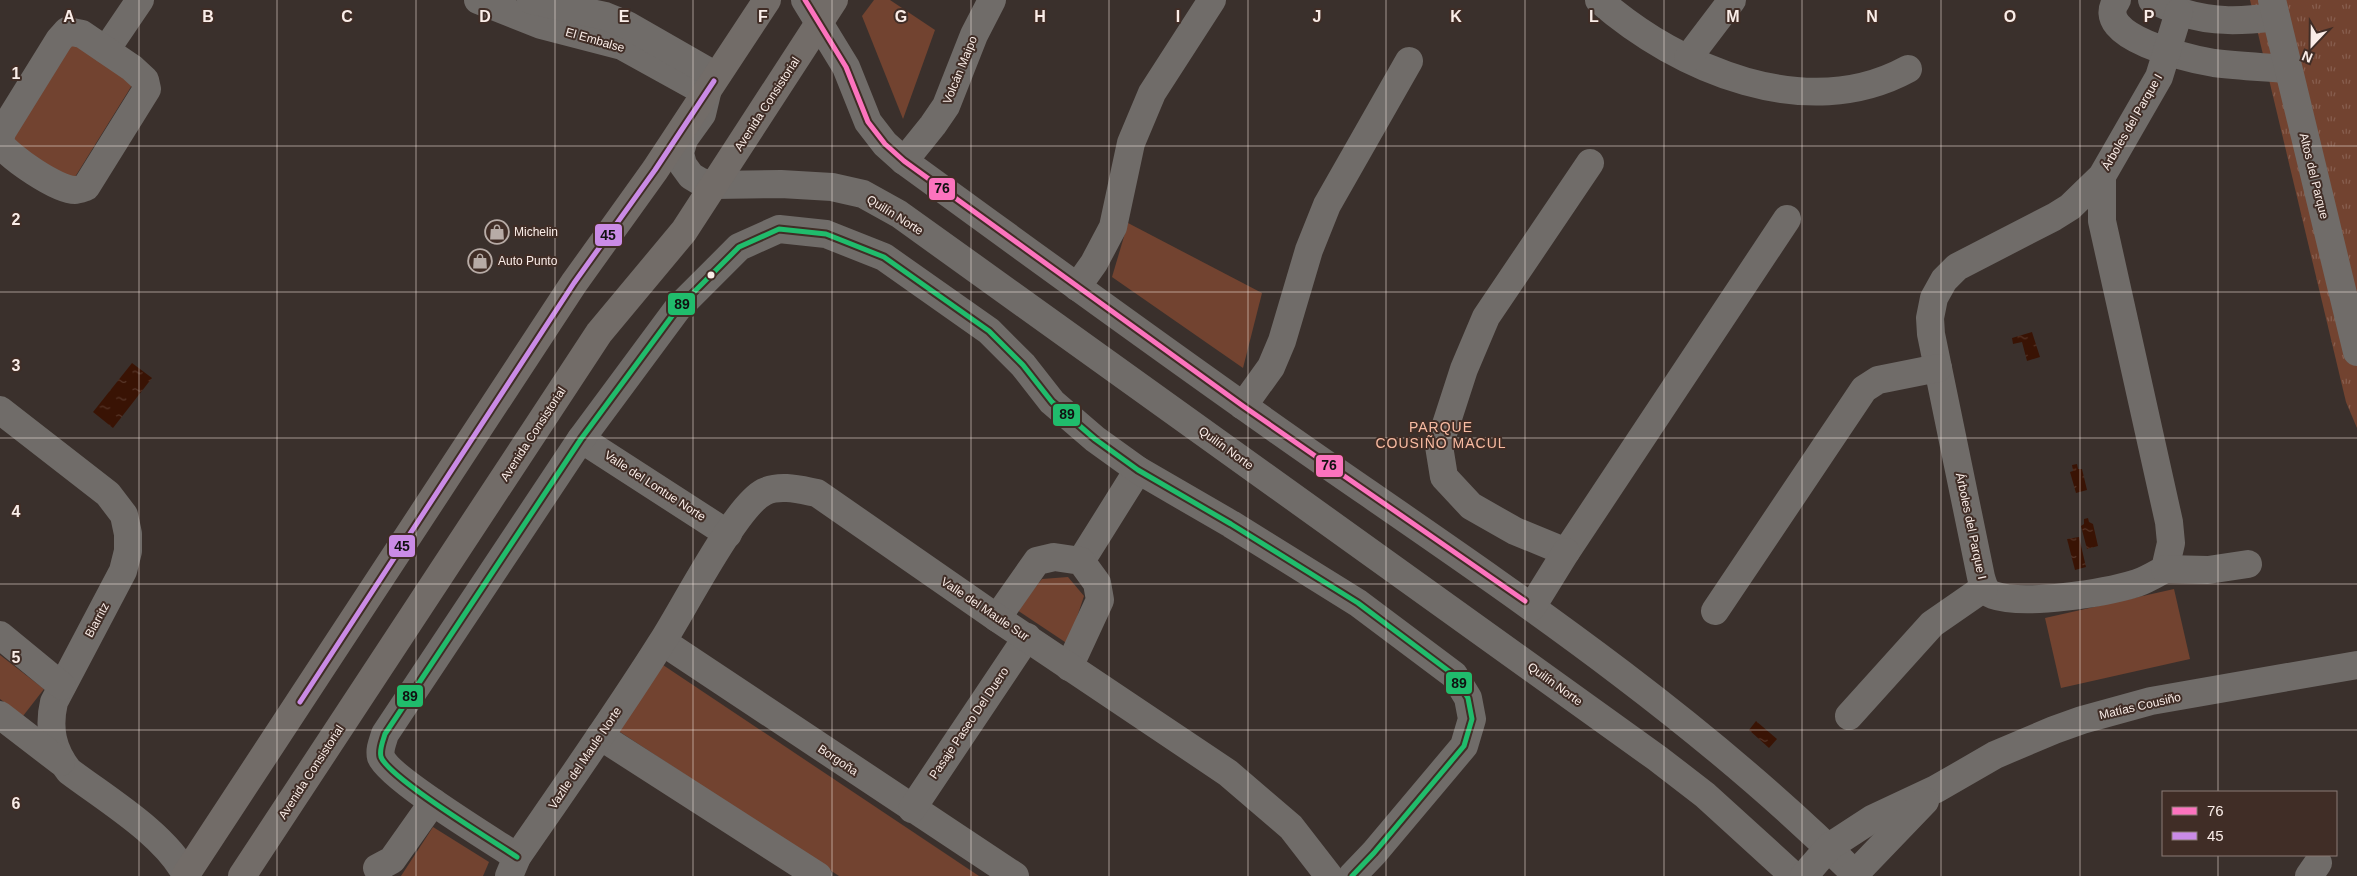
<svg xmlns="http://www.w3.org/2000/svg" width="2357" height="876" font-family="Helvetica,sans-serif">
	<style>
		.grass { fill: #724330 }
		.park { fill: url(#park-tufts) }
		.water { fill: url(#water-ripples) }
		.lines { fill: none; stroke-linecap: round; stroke-linejoin: round }
		.minor { stroke: #706c69; stroke-width: 28 }
		.major { stroke: #726c68; stroke-width: 28 }
		.bus-1-casing { stroke: #402d26; stroke-width: 9 }
		.bus-2-casing { stroke: #402d26; stroke-width: 9 }
		.bus-3-casing { stroke: #402d26; stroke-width: 9 }
		.bus-1 { stroke: #fc73be; stroke-width: 5 }
		.bus-2 { stroke: #ca8be6; stroke-width: 5 }
		.bus-3 { stroke: #20bc6c; stroke-width: 5 }
		.grid { fill: none; stroke: #faede8; stroke-width: 1; stroke-opacity: 0.55 }
		.bus-dot { fill: #faede8; stroke: #402d26; stroke-width: 2 }
		.labels { text-anchor: middle; stroke-width: 4; stroke-linejoin: round; paint-order: stroke }
		.street-label { font-size: 12px; fill: #faede8; stroke: #402d26 }
		.poi-label { font-size: 12px; fill: #faede8; stroke: #402d26; text-anchor: start }
		.neighbourhood-label { font-size: 14px; letter-spacing: 1px; fill: #f9bba2; stroke: #402d26 }
		.grid-label { font-size: 16px; text-anchor: middle; font-weight: bold; fill: #faede8; stroke: #402d26; stroke-width: 4; stroke-linejoin: round; paint-order: stroke }
		.line-badge { stroke: #402d26; stroke-width: 2 }
		.pale-badge-label { font-size: 14px; text-anchor: middle; font-weight: bold; fill: #111 }
	</style>
	<defs>
		<pattern id="park-tufts" width="24" height="20" patternUnits="userSpaceOnUse" patternTransform="scale(1.25)"><rect width="24" height="20" fill="#724330"/><path d="M3 7l-1-3M5 7V3M7 7l1-3M15 17l-1-3M17 17v-4M19 17l1-3" fill="none" stroke="#875e4e"/></pattern>
		<pattern id="water-ripples" width="26" height="14" patternUnits="userSpaceOnUse" patternTransform="scale(1.25)"><rect width="26" height="14" fill="#391304"/><path d="M2 4q2-2 4 0t4 0M15 11q2-2 4 0t4 0" fill="none" stroke="#573629"/></pattern>
	</defs>
	<rect width="100%" height="100%" fill="#3a302c"/>
	<g class="grass">
		<polygon points="874,0 890,0 935,30 903,119 862,16"/>
		<polygon points="67,40 134,82 70,185 2,144"/>
		<polygon points="1128,223 1262,293 1243,368 1112,277"/>
		<polygon points="1068,577 1084,596 1068,644 1017,610 1042,579"/>
		<polygon points="2174,589 2190,659 2061,688 2045,618"/>
		<polygon points="0,655 44,689 23,716 0,699"/>
		<polygon points="657,661 979,876 839,876 614,728"/>
		<polygon points="433,827 489,862 483,876 401,876"/>
	</g>
	<polygon class="park" points="2250,0 2357,0 2357,428 2346,402"/>
	<g class="water">
		<polygon points="2032,332 2040,357 2027,361 2022,342 2013,344 2012,338"/>
		<polygon points="132,363 152,378 113,428 93,412"/>
		<polygon points="2077,464 2078,469 2082,469 2087,490 2076,493 2070,472 2073,471 2072,465"/>
		<polygon points="2088,518 2089,522 2093,524 2098,546 2087,549 2081,526 2084,524 2084,519"/>
		<polygon points="2079,537 2086,567 2075,570 2067,539"/>
		<polygon points="1756,721 1777,739 1769,748 1749,730"/>
	</g>
	<g class="lines">
		<g class="minor">
			<polyline points="478,0 541,25 622,46 707,93 702,114 684,139 680,153 683,165 691,176 701,182 714,185 781,184 832,187 863,194 899,214 1657,758 1705,795 1794,876"/>
			<polyline points="531,0 605,16 627,25 709,72"/>
			<path d="M805 0 846 67 868 122 885 144 904 161C1043 262 1182 364 1323 462 1508 590 1697 716 1857 876"/>
			<path d="M1599 0C1679 70 1807 124 1908 69"/>
			<path d="M2117 0C2090 37 2191 59 2214 63 2238 66 2263 67 2287 69"/>
			<path d="M2152 0C2162 3 2171 9 2181 12 2213 23 2243 21 2276 17"/>
			<polyline points="2272,0 2357,352"/>
			<polyline points="106,50 140,0"/>
			<polyline points="1688,58 1732,0"/>
			<path d="M0 140 2 132 59 40 67 31 82 34 132 68 145 80 147 89 86 187C83 188 78 190 75 190 57 190 9 157 0 143"/>
			<polyline points="904,161 933,125 946,106 974,35 992,0"/>
			<polyline points="1590,163 1486,317 1464,369 1439,446 1444,477 1471,506 1515,531 1566,552 1787,219"/>
			<path d="M2102 176V221L2169 522 2171 543 2165 569C2156 574 2146 580 2137 583 2105 593 2024 606 1993 595 1985 592 1983 584 1981 577L1931 334 1930 318 1934 298 1944 280 1957 267 2054 217 2070 207 2102 176 2159 77 2179 12"/>
			<polyline points="1077,287 1094,263 1113,227 1131,143 1152,93 1212,0"/>
			<polyline points="1243,406 1271,367 1282,341 1309,250 1327,205 1409,61"/>
			<path d="M0 410 108 494 124 515 128 534V551L123 571 54 702C48 728 52 750 69 771 106 799 165 834 186 875"/>
			<polyline points="581,439 728,534"/>
			<polyline points="1081,561 1138,470"/>
			<polyline points="2165,569 2208,570 2248,564"/>
			<polyline points="1532,607 1566,552"/>
			<polyline points="1715,611 1864,389 1878,380 1938,368"/>
			<polyline points="997,618 1037,561 1054,557 1081,561 1097,583 1100,600 1069,667"/>
			<polyline points="0,635 62,686"/>
			<polyline points="663,642 1015,876"/>
			<polyline points="0,715 61,762"/>
			<polyline points="1849,716 1932,624 1984,588"/>
			<polyline points="600,736 818,876"/>
			<polyline points="912,809 1027,637"/>
			<path d="M517 857C493 841 389 778 381 757 379 749 383 741 385 734L581 439 678 308 739 247 779 229 826 234 884 257 989 331 1023 365 1052 402 1095 439 1138 470 1231 524 1358 603 1454 675 1468 698 1472 719 1464 746 1374 853 1352 876"/>
			<polyline points="377,868 392,860 433,802"/>
			<path d="M509 876 517 857C566 786 616 715 662 642 683 610 735 507 764 492 780 484 801 490 817 493L997 618 1228 773 1291 827 1329 876"/>
			<polyline points="1804,876 1829,847 1872,819 1936,789 1995,755 2054,730 2082,720 2151,701 2357,665"/>
			<polyline points="1853,876 1925,801"/>
			<polyline points="2309,876 2318,863"/>
		</g>
		<g class="major">
			<polyline points="185,876 574,283 655,170 767,0"/>
			<polyline points="242,876 599,333 684,231 834,0"/>
		</g>
		<g class="bus-1-casing">
			<polyline id="bus-1" points="805,0 846,67 868,122 885,144 904,161 1243,406 1525,601"/>
		</g>
		<g class="bus-2-casing">
			<polyline id="bus-2" points="300,702 574,283 655,170 714,81"/>
		</g>
		<g class="bus-3-casing">
			<path id="bus-3" d="M517 857C493 841 389 778 381 757 379 749 383 741 385 734L581 439 678 308 739 247 779 229 826 234 884 257 989 331 1023 365 1052 402 1095 439 1138 470 1231 524 1358 603 1454 675 1468 698 1472 719 1464 746 1374 853 1352 876"/>
		</g>
		<use href="#bus-1" class="bus-1"/>
		<use href="#bus-2" class="bus-2"/>
		<use href="#bus-3" class="bus-3"/>
	</g>
	<path class="grid" d="M139 0V876M277 0V876M416 0V876M555 0V876M693 0V876M832 0V876M971 0V876M1109 0V876M1248 0V876M1386 0V876M1525 0V876M1664 0V876M1802 0V876M1941 0V876M2080 0V876M2218 0V792M0 146H2357M0 292H2357M0 438H2357M0 584H2357M0 730H2357M2218 855V876"/>
	<defs>
		<g id="shop-ring" transform="scale(1.25)"><circle r="9.5" fill="#402d26" stroke="#b7aba6" stroke-width="1.5"/><path d="M-5-2.5h2.3a2.7 3.5 0 0 1 5.4 0H5L5.5 6h-11ZM-1.5-2.5h3a1.5 2.3 0 0 0-3 0Z" fill="#b7aba6"/></g>
	</defs>
	<g fill-rule="evenodd">
		<use href="#shop-ring" x="497" y="232"/>
		<use href="#shop-ring" x="480" y="261"/>
	</g>
	<circle class="bus-dot" cx="711" cy="275" r="4.5"/>
	<g class="labels">
		<g class="street-label">
			<text transform="translate(595 40) rotate(16)" y="4">El Embalse</text>
			<text transform="translate(960 70) rotate(-68)" y="4">Volcán Maipo</text>
			<text transform="translate(767 104) rotate(-57)" y="4">Avenida Consistorial</text>
			<text transform="translate(2132 122) rotate(-60)" y="4">Árboles del Parque I</text>
			<text transform="translate(2314 176) rotate(76)" y="4">Altos del Parque</text>
			<text transform="translate(895 215) rotate(32)" y="4">Quilín Norte</text>
			<text transform="translate(533 434) rotate(-57)" y="4">Avenida Consistorial</text>
			<text transform="translate(1226 448) rotate(36)" y="4">Quilín Norte</text>
			<text transform="translate(655 486) rotate(33)" y="4">Valle del Lontue Norte</text>
			<text transform="translate(1971 526) rotate(78)" y="4">Árboles del Parque I</text>
			<text transform="translate(985 609) rotate(34)" y="4">Valle del Maule Sur</text>
			<text transform="translate(97 620) rotate(-62)" y="4">Biarritz</text>
			<text transform="translate(1555 684) rotate(36)" y="4">Quilín Norte</text>
			<text transform="translate(2140 706) rotate(-13)" y="4">Matías Cousiño</text>
			<text transform="translate(969 723) rotate(-56)" y="4">Pasaje Paseo Del Duero</text>
			<text transform="translate(585 758) rotate(-56)" y="4">Vazlle del Maule Norte</text>
			<text transform="translate(838 760) rotate(34)" y="4">Borgoña</text>
			<text transform="translate(311 772) rotate(-57)" y="4">Avenida Consistorial</text>
		</g>
		<g class="poi-label">
			<text x="514" y="236">Michelin</text>
			<text x="498" y="265">Auto Punto</text>
		</g>
		<g class="neighbourhood-label">
			<text x="1441" y="432">PARQUE<tspan x="1441" dy="16">COUSIÑO MACUL</tspan></text>
		</g>
	</g>
	<g class="grid-label">
		<text x="69" y="22">A</text>
		<text x="208" y="22">B</text>
		<text x="347" y="22">C</text>
		<text x="485" y="22">D</text>
		<text x="624" y="22">E</text>
		<text x="763" y="22">F</text>
		<text x="901" y="22">G</text>
		<text x="1040" y="22">H</text>
		<text x="1178" y="22">I</text>
		<text x="1317" y="22">J</text>
		<text x="1456" y="22">K</text>
		<text x="1594" y="22">L</text>
		<text x="1733" y="22">M</text>
		<text x="1872" y="22">N</text>
		<text x="2010" y="22">O</text>
		<text x="2149" y="22">P</text>
		<text x="16" y="79">1</text>
		<text x="16" y="225">2</text>
		<text x="16" y="371">3</text>
		<text x="16" y="517">4</text>
		<text x="16" y="663">5</text>
		<text x="16" y="809">6</text>
	</g>
	<g class="line-badge">
		<rect x="928" y="177" width="28" height="24" rx="5" fill="#fc73be"/>
		<rect x="594" y="223" width="29" height="24" rx="5" fill="#ca8be6"/>
		<rect x="667" y="292" width="29" height="24" rx="5" fill="#20bc6c"/>
		<rect x="1052" y="403" width="29" height="24" rx="5" fill="#20bc6c"/>
		<rect x="1315" y="454" width="29" height="24" rx="5" fill="#fc73be"/>
		<rect x="388" y="534" width="28" height="24" rx="5" fill="#ca8be6"/>
		<rect x="1445" y="671" width="28" height="24" rx="5" fill="#20bc6c"/>
		<rect x="396" y="684" width="28" height="24" rx="5" fill="#20bc6c"/>
	</g>
	<g class="pale-badge-label">
		<text x="942" y="193">76</text>
		<text x="608" y="240">45</text>
		<text x="682" y="309">89</text>
		<text x="1067" y="419">89</text>
		<text x="1329" y="470">76</text>
		<text x="402" y="551">45</text>
		<text x="1459" y="688">89</text>
		<text x="410" y="701">89</text>
	</g>
	<rect x="2162" y="791" width="175" height="65" fill="#402d26" stroke="#8a7a74"/>
	<rect x="2172" y="807" width="25" height="8" fill="#fc73be" stroke="#8a7a74"/>
	<text x="2207" y="816" font-size="15" fill="#faede8">76</text>
	<rect x="2172" y="832" width="25" height="8" fill="#ca8be6" stroke="#8a7a74"/>
	<text x="2207" y="841" font-size="15" fill="#faede8">45</text>
	<g transform="translate(2312 45) rotate(202)" stroke="#402d26" stroke-width="4" paint-order="stroke">
	<path d="M0-4L9 19L0 12L-9 19Z" fill="#faede8"/>
	<text y="-8" font-size="14" font-weight="bold" text-anchor="middle" fill="#faede8">N</text>
	</g>
</svg>
